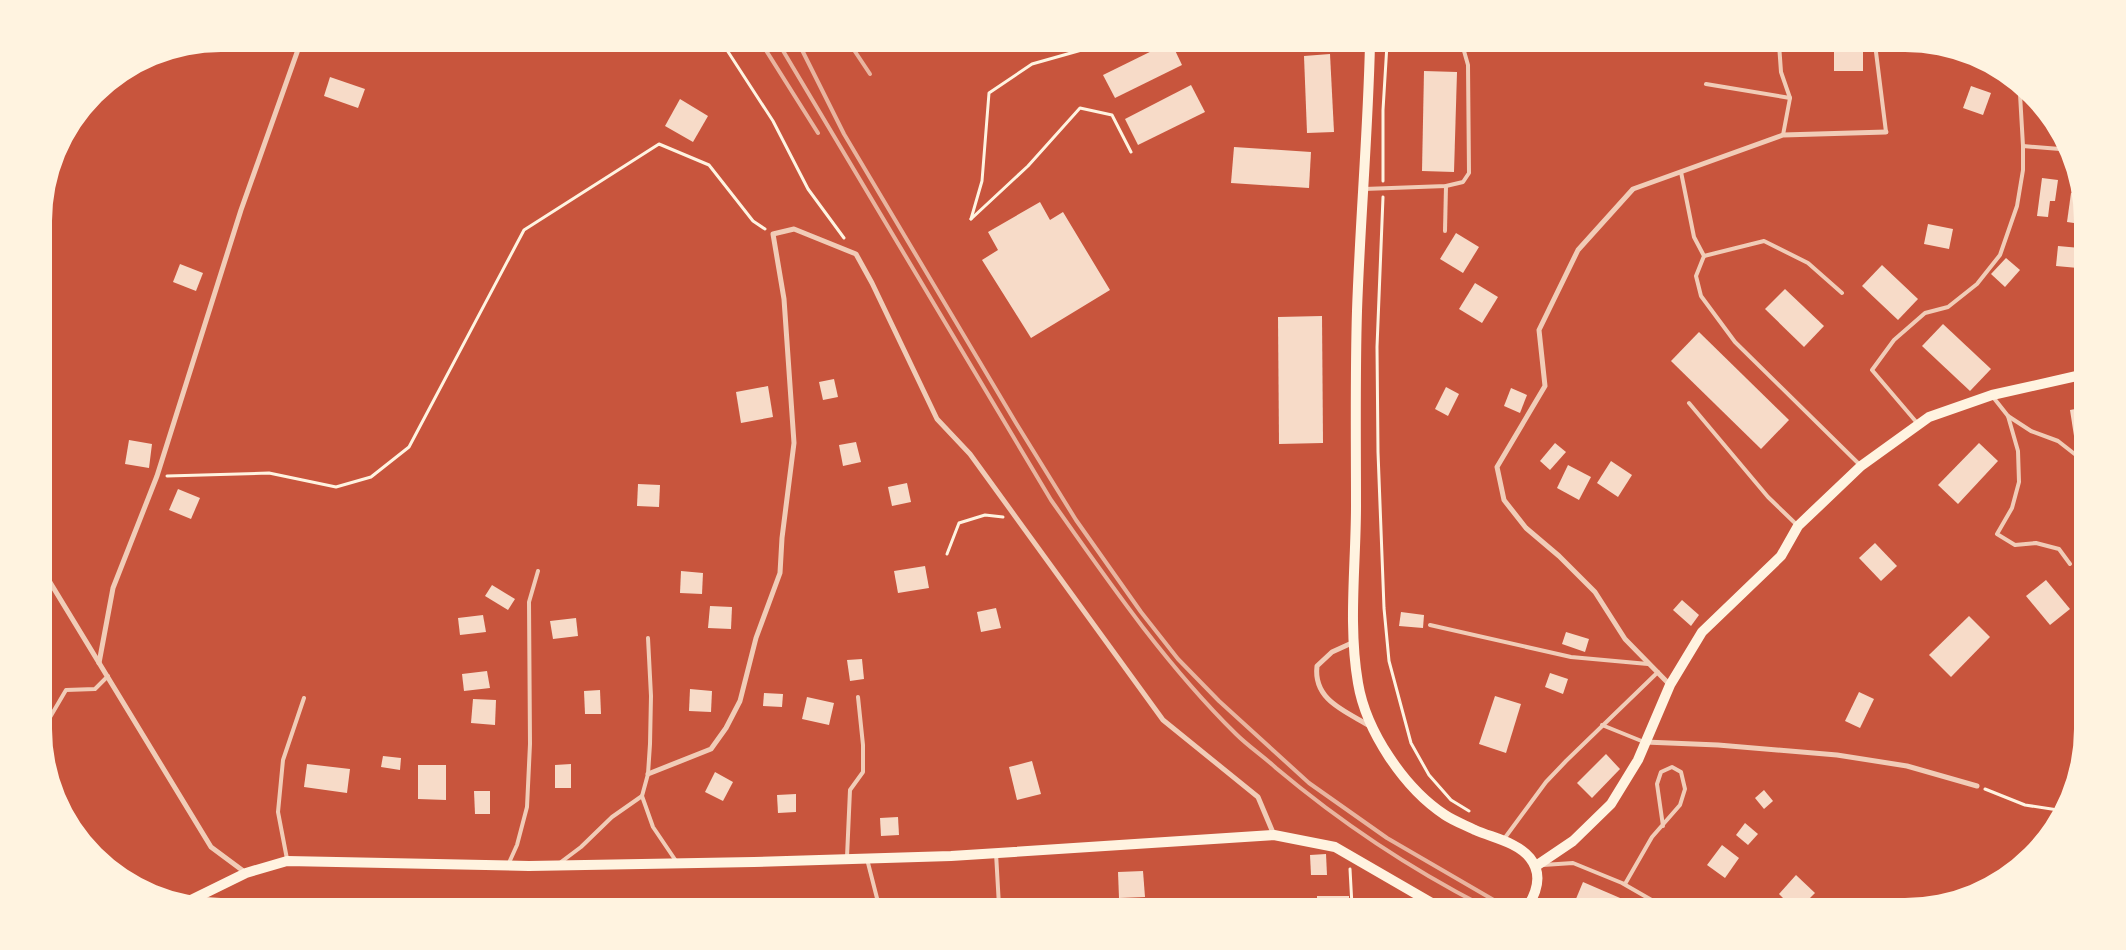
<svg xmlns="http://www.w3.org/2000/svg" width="2126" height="950" font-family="Mulish,sans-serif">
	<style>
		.building { fill: #f7dbc8 }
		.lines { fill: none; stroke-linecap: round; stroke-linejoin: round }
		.path { stroke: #fff3e0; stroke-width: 3 }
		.service { stroke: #f1ccb7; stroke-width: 4 }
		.minor { stroke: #f1ccb7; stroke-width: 5 }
		.secondary { stroke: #fff3e0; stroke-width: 10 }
		.rail { stroke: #e9b49f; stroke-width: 4 }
	</style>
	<rect width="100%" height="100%" fill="#c8553d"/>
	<g class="building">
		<polygon points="1166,44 1172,44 1182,65 1115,98 1103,75"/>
		<rect x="1834" y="44" width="29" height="27"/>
		<polygon points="1330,54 1334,132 1307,133 1304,56"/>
		<polygon points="1424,71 1457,72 1454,172 1422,171"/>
		<polygon points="330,77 365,89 358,108 324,96"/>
		<polygon points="1191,85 1205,112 1138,145 1125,119"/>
		<polygon points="1971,86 1991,93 1983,115 1963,108"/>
		<polygon points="680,99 708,116 693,142 665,126"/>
		<polygon points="1234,147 1311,152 1309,188 1231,183"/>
		<polygon points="2042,178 2058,180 2055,201 2050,201 2048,217 2037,216"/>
		<polygon points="2071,193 2079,194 2081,199 2081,224 2067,222"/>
		<polygon points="1040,202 1050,220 1063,212 1110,290 1031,338 982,260 998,250 988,232"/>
		<polygon points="1928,224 1953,229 1949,249 1924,244"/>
		<polygon points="1456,233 1479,247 1463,273 1440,259"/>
		<polygon points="2058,246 2080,248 2078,268 2056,266"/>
		<polygon points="2006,258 2020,270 2005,287 1991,274"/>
		<polygon points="180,264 203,273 196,291 173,282"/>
		<polygon points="1882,265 1918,299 1898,320 1862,286"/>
		<polygon points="1475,283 1498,297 1482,323 1459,309"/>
		<polygon points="1785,289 1824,326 1804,347 1765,309"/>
		<polygon points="1322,316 1323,443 1279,444 1278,317"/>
		<polygon points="1943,324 1991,369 1970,391 1922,346"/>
		<polygon points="1699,332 1789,420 1761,449 1671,361"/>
		<polygon points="834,379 838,397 823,400 819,382"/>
		<polygon points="768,386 773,417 741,423 736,392"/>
		<polygon points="1446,387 1459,394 1448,416 1435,409"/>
		<polygon points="1511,388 1527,395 1520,413 1504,406"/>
		<polygon points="2081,408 2081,435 2074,436 2070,410"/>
		<polygon points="129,440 152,444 149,468 125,464"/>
		<polygon points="856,442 861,462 843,466 839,445"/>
		<polygon points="1555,443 1566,452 1550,470 1540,461"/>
		<polygon points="1979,443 1998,461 1958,504 1938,485"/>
		<polygon points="1611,461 1632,475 1618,497 1597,483"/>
		<polygon points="1568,465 1591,477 1579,500 1557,488"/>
		<polygon points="907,483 911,502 892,506 888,487"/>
		<polygon points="638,484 660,485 659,507 637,506"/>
		<polygon points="178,489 200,498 191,519 169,510"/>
		<polygon points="1875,543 1897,566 1881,581 1859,558"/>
		<polygon points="925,566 929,588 898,593 894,571"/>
		<polygon points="681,571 703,573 702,594 680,593"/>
		<polygon points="2046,580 2070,609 2050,625 2026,596"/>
		<polygon points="492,585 515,599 508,610 485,596"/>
		<polygon points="1682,600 1699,615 1691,626 1673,610"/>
		<polygon points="710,606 732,607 731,629 708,628"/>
		<polygon points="996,608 1001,628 981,632 977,612"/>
		<polygon points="1401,612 1424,615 1423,628 1399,626"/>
		<polygon points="483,615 486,632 460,635 458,618"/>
		<polygon points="1969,616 1990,637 1951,677 1929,655"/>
		<polygon points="576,618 578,636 553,639 550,621"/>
		<polygon points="1566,632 1589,639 1585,652 1562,644"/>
		<polygon points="862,659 864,679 850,681 847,660"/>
		<polygon points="487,671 490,688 464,691 462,674"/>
		<polygon points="1550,673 1568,679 1563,694 1545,687"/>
		<polygon points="690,689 712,691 711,712 689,711"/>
		<polygon points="600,690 601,714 585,714 584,691"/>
		<polygon points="1859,692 1874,699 1860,728 1845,721"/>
		<polygon points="764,693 783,694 782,707 763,706"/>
		<polygon points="1495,696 1521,704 1506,753 1479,744"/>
		<polygon points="807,697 834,703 829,725 802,719"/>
		<polygon points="473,699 496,700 495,725 471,723"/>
		<polygon points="1606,754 1620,769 1592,798 1577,783"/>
		<polygon points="383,756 401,758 400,770 381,767"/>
		<polygon points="1032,761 1041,794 1017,800 1009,767"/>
		<polygon points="307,764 350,769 347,793 304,787"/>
		<polygon points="571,764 571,788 555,788 555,765"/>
		<polygon points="418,765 446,765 446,800 418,799"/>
		<polygon points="715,772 733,782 723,801 705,792"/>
		<polygon points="1764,790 1773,801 1764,809 1755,798"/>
		<polygon points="474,791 490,791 490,814 475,814"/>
		<polygon points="796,794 796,812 778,813 777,795"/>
		<polygon points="898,817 899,835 881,836 880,818"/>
		<polygon points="1745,823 1758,834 1748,845 1736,835"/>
		<polygon points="1722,845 1739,858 1725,878 1707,865"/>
		<polygon points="1326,854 1327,875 1311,875 1310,855"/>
		<polygon points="1143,871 1145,897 1119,898 1118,872"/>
		<polygon points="1796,875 1815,893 1802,906 1791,906 1779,894"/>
		<polygon points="1583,882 1627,901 1625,906 1573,906"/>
		<rect x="1317" y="896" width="32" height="10"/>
	</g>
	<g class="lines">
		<g class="path">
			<polyline points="723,44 773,121 808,189 844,238"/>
			<polyline points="1383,181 1383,110 1387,44"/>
			<polyline points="1383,197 1377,347 1378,452 1384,608 1389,661 1411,743 1429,775 1451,800 1469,811"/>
			<polyline points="971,219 982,181 989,93 1032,64 1103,44"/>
			<polyline points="971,219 1028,166 1080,108 1112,115 1131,152"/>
			<polyline points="167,476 269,473 336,487 371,477 409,447 524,230 659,144 709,165 753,221 765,229"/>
			<polyline points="947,554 959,523 985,515 1003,517"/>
			<polyline points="1985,789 2025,805 2058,810"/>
			<polyline points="1350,869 1352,906"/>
		</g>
		<g class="service">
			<polyline points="1779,44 1781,72 1790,98 1783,135"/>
			<polyline points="1875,44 1886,132"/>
			<polyline points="1706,84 1790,98"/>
			<polyline points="2023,146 2060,149"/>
			<polyline points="1681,172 1694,237 1704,256 1696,276 1701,296 1735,342 1860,465"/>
			<polyline points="1364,189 1446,186 1463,182 1469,173 1468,65 1462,44"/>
			<polyline points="1445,231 1446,186"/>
			<polyline points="1704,256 1764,241 1808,263 1842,293"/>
			<polyline points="1993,397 2008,416 2018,451 2019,482 2012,508 1997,534 2015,545 2036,543 2059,549 2070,564"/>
			<polyline points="1689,403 1768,497 1797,525"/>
			<polyline points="2008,416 2031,431 2058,441 2081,459"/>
			<polyline points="1918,424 1872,370 1894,340 1925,313 1948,307 1977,284 2000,255 2017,206 2023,170 2023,146 2020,94"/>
			<polyline points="1430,625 1571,657 1648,664"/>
			<polyline points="648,638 651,696 650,744 648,774 642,796 653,827 676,861"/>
			<polyline points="45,720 49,719 66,690 95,689 108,676"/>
			<polyline points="1602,725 1644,742"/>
			<polyline points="1504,839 1546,782 1566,761 1658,672"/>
			<polyline points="996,853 999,906"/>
			<polyline points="847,857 850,790 863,772 863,745 858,697"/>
			<polyline points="287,859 278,812 283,760 304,698"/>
			<polyline points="867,859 879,906"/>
			<polyline points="561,862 581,847 612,817 642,796"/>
			<polyline points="508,865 517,845 527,807 530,744 529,602 538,571"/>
			<polyline points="1543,865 1573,863 1622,883 1662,906"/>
			<polyline points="1625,884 1652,837 1680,805 1685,789 1681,772 1672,767 1661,772 1657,784 1663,826"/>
		</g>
		<g class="minor">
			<polyline points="45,574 211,847 246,873"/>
			<path d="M1354 642 1332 652 1317 666C1313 700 1345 711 1370 726"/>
			<polyline points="99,663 113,588 157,476 241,210 300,44"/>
			<polyline points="1670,685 1625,639 1595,592 1559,556 1526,528 1504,500 1497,467 1545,386 1539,330 1578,250 1633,189 1783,135 1886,132"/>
			<polyline points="1645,742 1718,745 1837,755 1907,766 1977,786"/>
			<polyline points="648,774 711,749 726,728 740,701 756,638 780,573 782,538 794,443 784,299 773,234 794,229 856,254 872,283 937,419 970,454 1163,720 1258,797 1274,835"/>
		</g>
		<g class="secondary">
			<path d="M1370 44C1368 133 1360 222 1357 311 1355 376 1356 441 1356 506 1356 564 1348 625 1358 683 1366 731 1404 788 1445 815 1454 821 1465 825 1475 830 1493 838 1517 842 1530 858 1542 873 1538 890 1528 906"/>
			<polyline points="1536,866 1573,841 1611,804 1638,760 1670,685 1702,632 1781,556 1798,526 1861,466 1929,417 1992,395 2081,375"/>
			<polyline points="191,900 246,873 287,861 529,866 754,862 951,856 1274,835 1335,847 1437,906"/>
		</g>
		<g class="rail">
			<polyline points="762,44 818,133"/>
			<path d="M779 44 1051 500C1108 581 1165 664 1236 734 1248 746 1263 756 1276 768 1339 821 1409 868 1483 906"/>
			<polyline points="799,44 844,134 1016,423 1076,520 1141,612 1178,659 1219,701 1309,783 1387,838 1504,906"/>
			<polyline points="850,44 870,74"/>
		</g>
	</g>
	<path d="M0 0H2126V950H0ZM221 52H1905A169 169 0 0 1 2074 221V729A169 169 0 0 1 1905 898H221A169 169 0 0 1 52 729V221A169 169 0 0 1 221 52Z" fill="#fff3e0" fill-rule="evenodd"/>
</svg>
